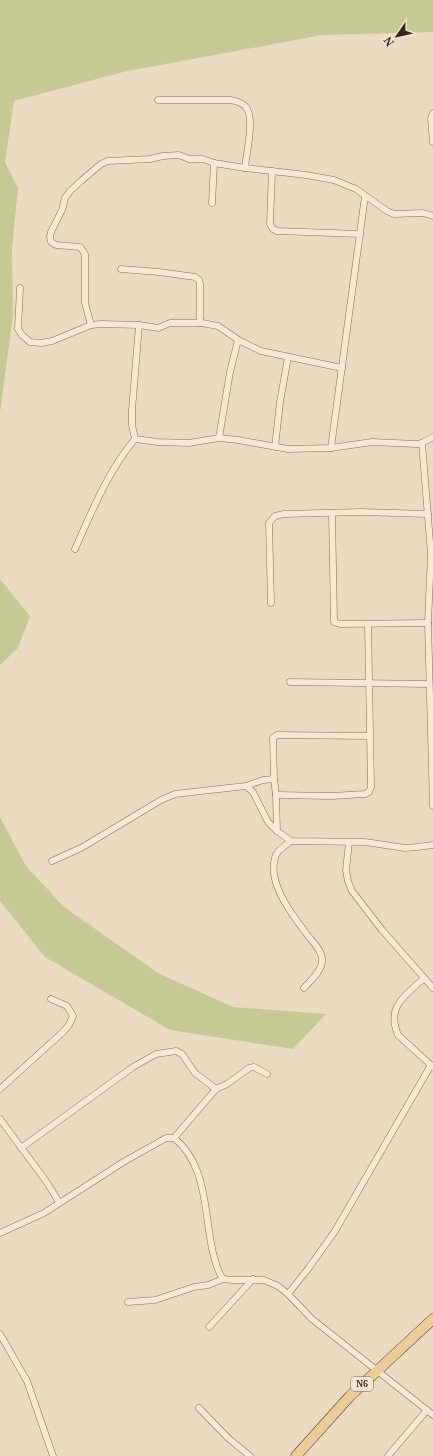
<svg xmlns="http://www.w3.org/2000/svg" width="433" height="1456" font-family="'Noto Serif',serif">
	<style>
		.green { fill: #c7c995 }
		.lines { fill: none; stroke-linecap: round; stroke-linejoin: round }
		.street-casing { stroke: #846c59; stroke-width: 7 }
		.primary-casing { stroke: #523b2d; stroke-width: 11 }
		.street { stroke: #f7e9d3; stroke-width: 6 }
		.primary { stroke: #ec9; stroke-width: 10 }
		.labels { text-anchor: middle; stroke-width: 3; stroke-linejoin: round; paint-order: stroke }
		.shield { fill: #f4e6d0; stroke: #6e6053; stroke-width: 1 }
		.shield-label { font-size: 9px; font-weight: bold; fill: #34261d }
	</style>
	<rect width="100%" height="100%" fill="#ecdbc1"/>
	<g class="green">
		<polygon points="0,0 433,0 433,32 322,35 123,72 14,101 5,162 18,188 12,249 13,315 0,413"/>
		<polygon points="0,579 30,616 18,648 0,665"/>
		<polygon points="0,817 26,866 64,907 158,973 233,1007 326,1014 293,1049 170,1030 45,957 0,901"/>
	</g>
	<g class="lines">
		<g class="street-casing">
			<g id="street">
				<path d="M158 100H231C236 101 241 102 245 106 256 116 246 154 245 168"/>
				<polyline points="433,113 431,119 433,142"/>
				<polyline points="272,171 270,224 273,229 277,231 360,234"/>
				<polyline points="212,203 214,163"/>
				<polyline points="121,269 159,272 195,277 199,280 200,284 200,323"/>
				<polyline points="20,288 18,329 22,335 30,342 41,343 52,341 91,325 101,324 139,325 158,328 170,323 202,323 218,326 240,341 261,351 342,368"/>
				<polyline points="91,325 85,303 85,254 80,247 56,245 51,242 50,237 51,232 62,210 65,198 70,191 81,181 101,164 108,161 150,159 163,156 179,155 189,159 203,159 214,163 245,168 306,175 334,180 356,189 387,211 394,214 423,213 433,216"/>
				<polyline points="139,325 132,410 132,425 135,439 158,442 189,443 219,438 238,440 288,449 331,448 372,442 417,444 422,443 433,437"/>
				<polyline points="219,438 230,372 238,340"/>
				<polyline points="422,443 431,554 428,623 433,806"/>
				<polyline points="275,447 280,402 288,357"/>
				<polyline points="331,448 365,196"/>
				<polyline points="332,513 334,622 340,624 428,623"/>
				<path d="M75 549C92 511 108 471 135 439"/>
				<polyline points="271,603 269,523 275,516 284,514 361,512 428,514"/>
				<polyline points="290,682 429,684"/>
				<polyline points="246,786 253,792 268,822 277,831 291,841 365,842 405,848 417,847 433,845"/>
				<polyline points="276,795 332,796 365,794 369,792 371,787 368,624"/>
				<polyline points="277,831 276,795 274,779 273,738 277,735 370,736"/>
				<path d="M291 841C286 845 279 849 276 855 265 882 294 917 309 937 314 943 323 952 322 961 322 971 310 981 304 988"/>
				<polyline points="349,842 346,870 348,881 352,891 382,930 433,988"/>
				<polyline points="52,861 81,848 161,800 175,794 246,786 263,780 274,779"/>
				<path d="M424 978C405 996 386 1006 398 1035L433 1067"/>
				<polyline points="0,1089 63,1032 69,1025 73,1016 67,1006 51,999"/>
				<polyline points="0,1119 46,1181 59,1202"/>
				<polyline points="21,1148 133,1067 156,1054 176,1051 182,1054 195,1073 216,1089"/>
				<polyline points="0,1233 44,1213 125,1161 159,1142 166,1138 174,1138"/>
				<path d="M223 1279C217 1271 216 1263 213 1253 204 1215 208 1165 174 1138L216 1089 227 1084 249 1068 254 1067 267 1074"/>
				<polyline points="288,1294 308,1269 335,1231 431,1065"/>
				<polyline points="128,1302 155,1300 194,1287 208,1285 223,1279 233,1280 264,1280 278,1286 288,1294 312,1319 433,1415"/>
				<polyline points="209,1327 253,1279"/>
				<polyline points="0,1334 27,1381 53,1456"/>
				<polyline points="199,1408 228,1438 250,1456"/>
				<polyline points="388,1456 427,1410"/>
			</g>
		</g>
		<g class="primary-casing">
			<polyline id="primary" points="296,1456 350,1396 433,1319"/>
		</g>
		<use href="#street" class="street"/>
		<use href="#primary" class="primary"/>
	</g>
	<g class="labels">
		<rect class="shield" x="351" y="1377" width="22" height="14" rx="3"/>
		<g class="shield-label">
			<text x="362" y="1387">N6</text>
		</g>
	</g>
	<g transform="translate(397 36) rotate(236)" stroke="#f4e6d0" stroke-width="3" paint-order="stroke">
	<path d="M0-3L7 15L0 10L-7 15Z" fill="#34261d"/>
	<text y="-6" font-size="11" font-weight="bold" text-anchor="middle" fill="#34261d">N</text>
	</g>
</svg>
